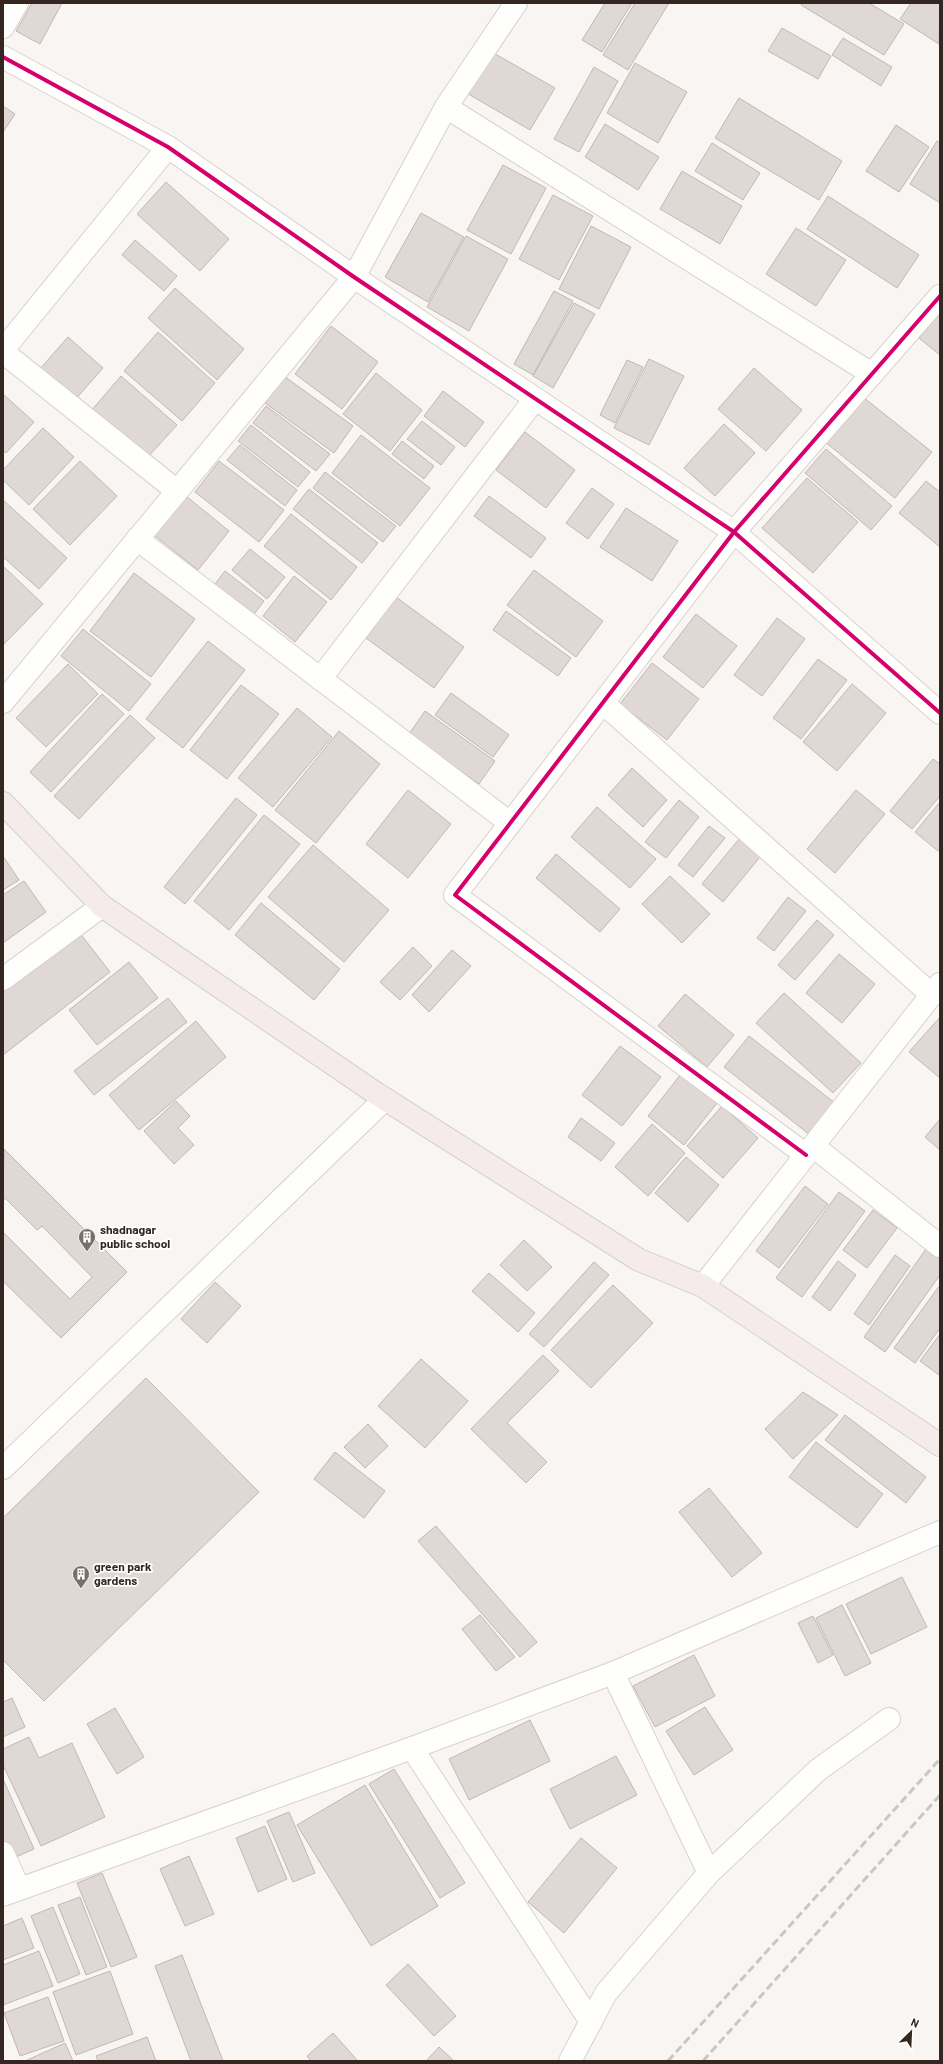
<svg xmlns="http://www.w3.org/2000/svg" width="943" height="2064" font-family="Barlow,sans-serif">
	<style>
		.building { fill: #e0d8d4; stroke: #c0b8b4 }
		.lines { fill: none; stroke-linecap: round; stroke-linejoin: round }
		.minor-casing { stroke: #d9d1cd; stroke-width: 24 }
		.major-casing { stroke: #d4d0cf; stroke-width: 24 }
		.minor { stroke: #fefefd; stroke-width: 22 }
		.major { stroke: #f5ebeb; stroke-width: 22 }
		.rail { stroke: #c9c7c6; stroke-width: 3; stroke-dasharray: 8 4; stroke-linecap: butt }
		.cycleway-casing { stroke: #fff; stroke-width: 6 }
		.cycleway { stroke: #d6006c; stroke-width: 4 }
		.labels { text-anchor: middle; stroke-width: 3.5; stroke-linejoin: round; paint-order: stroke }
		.poi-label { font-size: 12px; font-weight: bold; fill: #342721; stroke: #fff; text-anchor: start }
	</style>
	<rect width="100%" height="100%" fill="#f9f5f3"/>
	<g class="building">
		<polygon points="32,3 62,3 40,44 16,31"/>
		<polygon points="605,3 632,3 602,52 582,40"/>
		<polygon points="635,3 669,3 628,70 603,55"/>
		<polygon points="802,3 869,3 904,24 884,55 801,5"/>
		<polygon points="911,3 940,3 939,44 900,19"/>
		<polygon points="782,28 831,56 818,79 768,51"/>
		<polygon points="843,38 892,67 881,86 832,55"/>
		<polygon points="490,51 555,88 530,130 465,92"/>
		<polygon points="635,63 687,92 658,143 607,113"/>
		<polygon points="594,67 618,81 579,152 554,139"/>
		<polygon points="739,98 842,161 819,200 715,138"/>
		<polygon points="3,106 15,114 3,132"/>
		<polygon points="605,124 659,157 638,190 585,157"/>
		<polygon points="896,125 929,147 899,192 866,171"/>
		<polygon points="937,141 940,143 940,203 910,184"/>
		<polygon points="712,143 760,173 743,200 695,171"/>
		<polygon points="503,165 546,188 511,254 467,230"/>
		<polygon points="682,171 742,206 720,244 660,209"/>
		<polygon points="166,182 229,239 200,271 137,214"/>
		<polygon points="553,195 593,216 559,280 519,259"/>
		<polygon points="828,196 919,255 897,288 807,229"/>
		<polygon points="421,213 464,237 428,302 385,277"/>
		<polygon points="591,226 631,247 599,309 559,289"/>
		<polygon points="796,228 846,260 816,306 766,274"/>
		<polygon points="466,236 508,259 469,331 427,307"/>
		<polygon points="135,240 177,276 164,291 122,255"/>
		<polygon points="175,288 244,349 217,380 148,318"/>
		<polygon points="554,291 573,301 533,375 514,364"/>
		<polygon points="574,303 595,314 553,388 533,376"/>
		<polygon points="940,312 940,355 919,338"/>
		<polygon points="331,326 378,362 342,409 295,374"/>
		<polygon points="158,332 215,383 182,421 124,371"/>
		<polygon points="68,337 103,368 74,401 39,370"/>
		<polygon points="649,359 684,376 649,445 614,428"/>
		<polygon points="627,360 643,367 615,423 600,415"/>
		<polygon points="754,368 802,410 766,451 718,409"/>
		<polygon points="376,373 422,410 390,451 343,414"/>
		<polygon points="121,376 177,425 147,458 91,411"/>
		<polygon points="284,376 353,426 334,453 265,403"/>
		<polygon points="443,391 484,422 465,447 424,416"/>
		<polygon points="3,394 34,422 6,453 3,451"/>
		<polygon points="863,397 932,452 895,498 825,442"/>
		<polygon points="266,406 330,454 316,471 253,423"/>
		<polygon points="422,421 455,447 441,465 407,439"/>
		<polygon points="724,424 755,453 715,496 684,468"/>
		<polygon points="251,425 310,472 298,487 238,441"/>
		<polygon points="43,428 74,457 29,505 3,480 3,470"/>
		<polygon points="525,432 575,470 546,508 496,470"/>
		<polygon points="361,435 430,488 400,526 332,473"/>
		<polygon points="402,441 434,466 424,479 392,454"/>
		<polygon points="240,445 297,490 285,506 227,460"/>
		<polygon points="826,449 892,506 871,530 805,473"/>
		<polygon points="80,461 117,496 70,545 33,509"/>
		<polygon points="219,461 284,510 259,542 195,492"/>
		<polygon points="325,472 396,526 383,542 313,488"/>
		<polygon points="807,478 858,522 813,573 762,528"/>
		<polygon points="926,481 940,492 940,547 899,513"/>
		<polygon points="592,488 614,504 588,539 566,523"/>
		<polygon points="309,489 378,543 362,563 293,509"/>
		<polygon points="186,496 229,531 198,570 155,536"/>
		<polygon points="489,496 546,538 531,558 474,516"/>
		<polygon points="3,500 67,558 39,589 3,557"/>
		<polygon points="626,508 678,541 652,581 600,547"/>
		<polygon points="291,514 357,567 331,600 264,546"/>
		<polygon points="250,549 285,577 267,599 232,570"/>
		<polygon points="3,566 43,604 3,645"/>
		<polygon points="534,570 603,621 576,657 507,605"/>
		<polygon points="225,571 264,601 249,621 209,592"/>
		<polygon points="134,573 195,619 151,677 90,631"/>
		<polygon points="294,576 327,602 295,642 263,616"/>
		<polygon points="396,597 464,647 434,688 366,638"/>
		<polygon points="506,611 571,658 558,676 493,630"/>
		<polygon points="696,614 737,646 703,688 663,657"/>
		<polygon points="777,618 805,639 762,696 734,675"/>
		<polygon points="83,629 151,684 129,711 61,656"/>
		<polygon points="208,641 245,670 183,748 146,719"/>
		<polygon points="818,659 847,680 801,739 773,718"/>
		<polygon points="652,663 699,699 667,740 620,704"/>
		<polygon points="68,664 98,694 46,747 16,718"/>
		<polygon points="852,684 886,713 837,771 803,742"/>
		<polygon points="241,685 279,714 227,779 190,750"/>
		<polygon points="451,693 509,735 493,757 435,715"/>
		<polygon points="102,694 124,714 51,792 30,772"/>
		<polygon points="297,708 332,737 273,807 238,778"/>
		<polygon points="425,711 495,761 479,784 409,734"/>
		<polygon points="130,715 155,738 79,819 54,796"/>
		<polygon points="339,731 380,764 316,843 275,810"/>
		<polygon points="933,759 940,764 940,796 912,829 890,811"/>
		<polygon points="632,768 667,800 643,827 608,795"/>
		<polygon points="408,790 451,824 408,878 366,844"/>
		<polygon points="856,790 885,814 835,873 807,849"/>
		<polygon points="236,798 257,815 185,904 164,887"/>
		<polygon points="679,800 699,817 666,858 645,842"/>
		<polygon points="940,802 940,849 938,851 915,832"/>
		<polygon points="597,807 656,859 630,888 571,837"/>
		<polygon points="264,815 300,844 229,930 194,901"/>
		<polygon points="709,826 725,838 693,877 678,865"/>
		<polygon points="744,833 765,851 723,902 702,884"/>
		<polygon points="313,845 389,910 344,962 268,897"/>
		<polygon points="556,854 620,909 600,932 536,878"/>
		<polygon points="3,856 19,880 3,890"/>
		<polygon points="670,876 710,914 682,943 642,904"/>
		<polygon points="24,881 46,912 3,943 3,895"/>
		<polygon points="788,897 806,911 774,951 757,938"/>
		<polygon points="261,903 340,969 314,1000 235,935"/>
		<polygon points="817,920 834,935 795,980 778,965"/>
		<polygon points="79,932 110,972 3,1055 3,991"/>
		<polygon points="413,947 432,966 400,1000 380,982"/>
		<polygon points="452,950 471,966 429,1012 412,995"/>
		<polygon points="839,954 875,984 842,1023 806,993"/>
		<polygon points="129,962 158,998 97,1045 69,1010"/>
		<polygon points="784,993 861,1063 833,1093 756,1023"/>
		<polygon points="685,994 734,1035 707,1067 658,1026"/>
		<polygon points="168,998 187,1022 94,1095 74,1071"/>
		<polygon points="940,1017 940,1078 909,1052"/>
		<polygon points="196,1021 226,1057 139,1130 109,1095"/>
		<polygon points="749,1036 840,1107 815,1139 724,1067"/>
		<polygon points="620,1046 661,1077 622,1126 582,1095"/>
		<polygon points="681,1074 717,1103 684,1145 648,1116"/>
		<polygon points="176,1101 190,1116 178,1128 194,1145 174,1164 144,1131"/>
		<polygon points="722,1106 758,1138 723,1178 687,1146"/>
		<polygon points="581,1118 615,1143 601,1161 568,1137"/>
		<polygon points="940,1119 940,1150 925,1137"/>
		<polygon points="652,1124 685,1153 648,1196 615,1167"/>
		<polygon points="4,1149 127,1272 61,1338 3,1281 3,1232 70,1299 92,1277 42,1226 37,1230 5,1198 3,1201"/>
		<polygon points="686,1157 719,1185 688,1222 655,1193"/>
		<polygon points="805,1186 828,1204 779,1268 756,1251"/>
		<polygon points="839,1192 865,1211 802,1297 776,1278"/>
		<polygon points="873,1210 897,1228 867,1268 843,1250"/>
		<polygon points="524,1240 552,1267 527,1291 500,1265"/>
		<polygon points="926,1249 940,1259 940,1275 885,1352 864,1337"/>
		<polygon points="895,1255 910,1266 869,1325 854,1314"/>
		<polygon points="838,1261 856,1275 830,1311 812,1297"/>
		<polygon points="594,1262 609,1275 544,1347 529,1334"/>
		<polygon points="489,1273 535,1313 518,1332 472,1291"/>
		<polygon points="215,1282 241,1306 207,1343 181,1319"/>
		<polygon points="613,1285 653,1323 591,1388 551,1350"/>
		<polygon points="940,1285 940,1328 915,1363 894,1348"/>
		<polygon points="940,1334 940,1374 939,1375 920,1361"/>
		<polygon points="543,1355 559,1371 507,1423 547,1462 526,1483 471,1429"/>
		<polygon points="421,1359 468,1401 425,1448 378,1406"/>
		<polygon points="146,1378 259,1492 44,1701 3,1660 3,1518"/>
		<polygon points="803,1392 838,1415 793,1459 765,1429"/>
		<polygon points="845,1415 926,1477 906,1503 825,1440"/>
		<polygon points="368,1424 388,1446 365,1468 344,1447"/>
		<polygon points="816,1442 883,1494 857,1528 789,1477"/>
		<polygon points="335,1452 385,1491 364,1518 314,1479"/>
		<polygon points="709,1488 762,1553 732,1577 679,1512"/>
		<polygon points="436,1526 537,1642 520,1657 418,1541"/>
		<polygon points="902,1577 927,1627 871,1654 846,1604"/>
		<polygon points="842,1605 871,1663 845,1676 816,1618"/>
		<polygon points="480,1615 515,1657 496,1671 462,1629"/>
		<polygon points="813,1616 833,1655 818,1663 798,1623"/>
		<polygon points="694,1655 715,1696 655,1727 633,1686"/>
		<polygon points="12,1698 25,1727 3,1737 3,1702"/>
		<polygon points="705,1707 733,1750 694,1775 666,1731"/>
		<polygon points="115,1708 144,1757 117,1774 87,1724"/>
		<polygon points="530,1720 550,1761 469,1800 449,1759"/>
		<polygon points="29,1737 39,1758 72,1743 105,1817 41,1846 3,1765 3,1749"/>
		<polygon points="616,1756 637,1795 570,1829 550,1789"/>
		<polygon points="394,1769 465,1883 440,1898 369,1784"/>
		<polygon points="3,1779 34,1849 9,1860 3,1845"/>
		<polygon points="365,1785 438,1906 371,1946 297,1825"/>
		<polygon points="289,1812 315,1873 293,1882 267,1821"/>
		<polygon points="265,1826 287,1879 258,1892 236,1838"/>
		<polygon points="581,1838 617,1868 564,1933 528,1902"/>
		<polygon points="189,1856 214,1914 185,1926 160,1869"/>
		<polygon points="102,1873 137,1957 111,1967 77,1883"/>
		<polygon points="80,1897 107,1967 86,1975 58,1905"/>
		<polygon points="53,1907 80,1974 58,1983 31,1916"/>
		<polygon points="22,1918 34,1948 3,1960 3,1926"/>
		<polygon points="39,1951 53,1986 3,2005 3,1965"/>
		<polygon points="182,1955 223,2061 191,2061 155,1966"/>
		<polygon points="408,1964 456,2016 434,2036 386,1985"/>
		<polygon points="110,1971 133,2034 76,2055 53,1992"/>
		<polygon points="48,1997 64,2041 20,2056 4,2013"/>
		<polygon points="333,2033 358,2061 311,2061 307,2056"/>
		<polygon points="147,2037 156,2061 98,2061 96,2056"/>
		<polygon points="65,2043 73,2061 25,2061"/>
		<polygon points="439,2047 454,2061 426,2061"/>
	</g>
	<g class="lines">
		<g class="minor-casing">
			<g id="minor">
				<polyline points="3,27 17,3"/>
				<polyline points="3,57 168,147 354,277 734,532 940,713"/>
				<polyline points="446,107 872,374"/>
				<polyline points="3,350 168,147"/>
				<polyline points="3,352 177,491"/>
				<polyline points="137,539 510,823"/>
				<polyline points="320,679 535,399"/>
				<polyline points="3,702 354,277 446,107 516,3"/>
				<polyline points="603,703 932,995"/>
				<polyline points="3,979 102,906"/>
				<polyline points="813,1146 940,1246"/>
				<polyline points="806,1155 455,895 734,532 940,296"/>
				<polyline points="703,1286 940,984"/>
				<polyline points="3,1468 385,1099"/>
				<polyline points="412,1748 591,2022"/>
				<polyline points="3,1853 19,1889"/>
				<polyline points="709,1873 818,1770 889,1719"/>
				<polyline points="3,1895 412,1748 613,1673 940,1532"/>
				<polyline points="570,2061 606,1993 709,1873 613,1673"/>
			</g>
		</g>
		<g class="major-casing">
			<polyline id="major" points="3,803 102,906 201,974 377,1094 639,1260 703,1286 940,1445"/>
		</g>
		<use href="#minor" class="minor"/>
		<use href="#major" class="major"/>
		<g class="rail">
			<polyline points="668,2061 940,1759"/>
			<polyline points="703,2061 940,1795"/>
		</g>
		<g class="cycleway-casing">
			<g id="cycleway">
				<polyline points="3,57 168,147 354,277 734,532 940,713"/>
				<polyline points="806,1155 455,895 734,532 940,296"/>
			</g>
		</g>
		<use href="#cycleway" class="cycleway"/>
	</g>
	<defs>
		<g id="building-pin" transform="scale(0.9)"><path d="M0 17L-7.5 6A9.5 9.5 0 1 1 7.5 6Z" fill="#796f6a" stroke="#fff"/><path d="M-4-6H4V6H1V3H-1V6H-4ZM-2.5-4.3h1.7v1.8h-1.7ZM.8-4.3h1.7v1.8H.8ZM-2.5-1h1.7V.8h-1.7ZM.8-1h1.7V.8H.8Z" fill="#fff"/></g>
	</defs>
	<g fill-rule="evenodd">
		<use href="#building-pin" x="87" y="1237"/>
		<use href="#building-pin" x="81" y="1574"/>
	</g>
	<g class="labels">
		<g class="poi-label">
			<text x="100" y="1234">shadnagar<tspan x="100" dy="14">public school</tspan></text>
			<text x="94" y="1571">green park<tspan x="94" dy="14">gardens</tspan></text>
		</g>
	</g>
	<rect width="943" height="2064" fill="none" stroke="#342721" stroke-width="8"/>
	<g transform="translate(911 2032) rotate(24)" stroke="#ffffff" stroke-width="3" paint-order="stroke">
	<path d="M0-3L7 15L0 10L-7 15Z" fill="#342721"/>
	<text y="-6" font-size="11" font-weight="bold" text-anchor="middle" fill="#342721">N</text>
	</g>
</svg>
